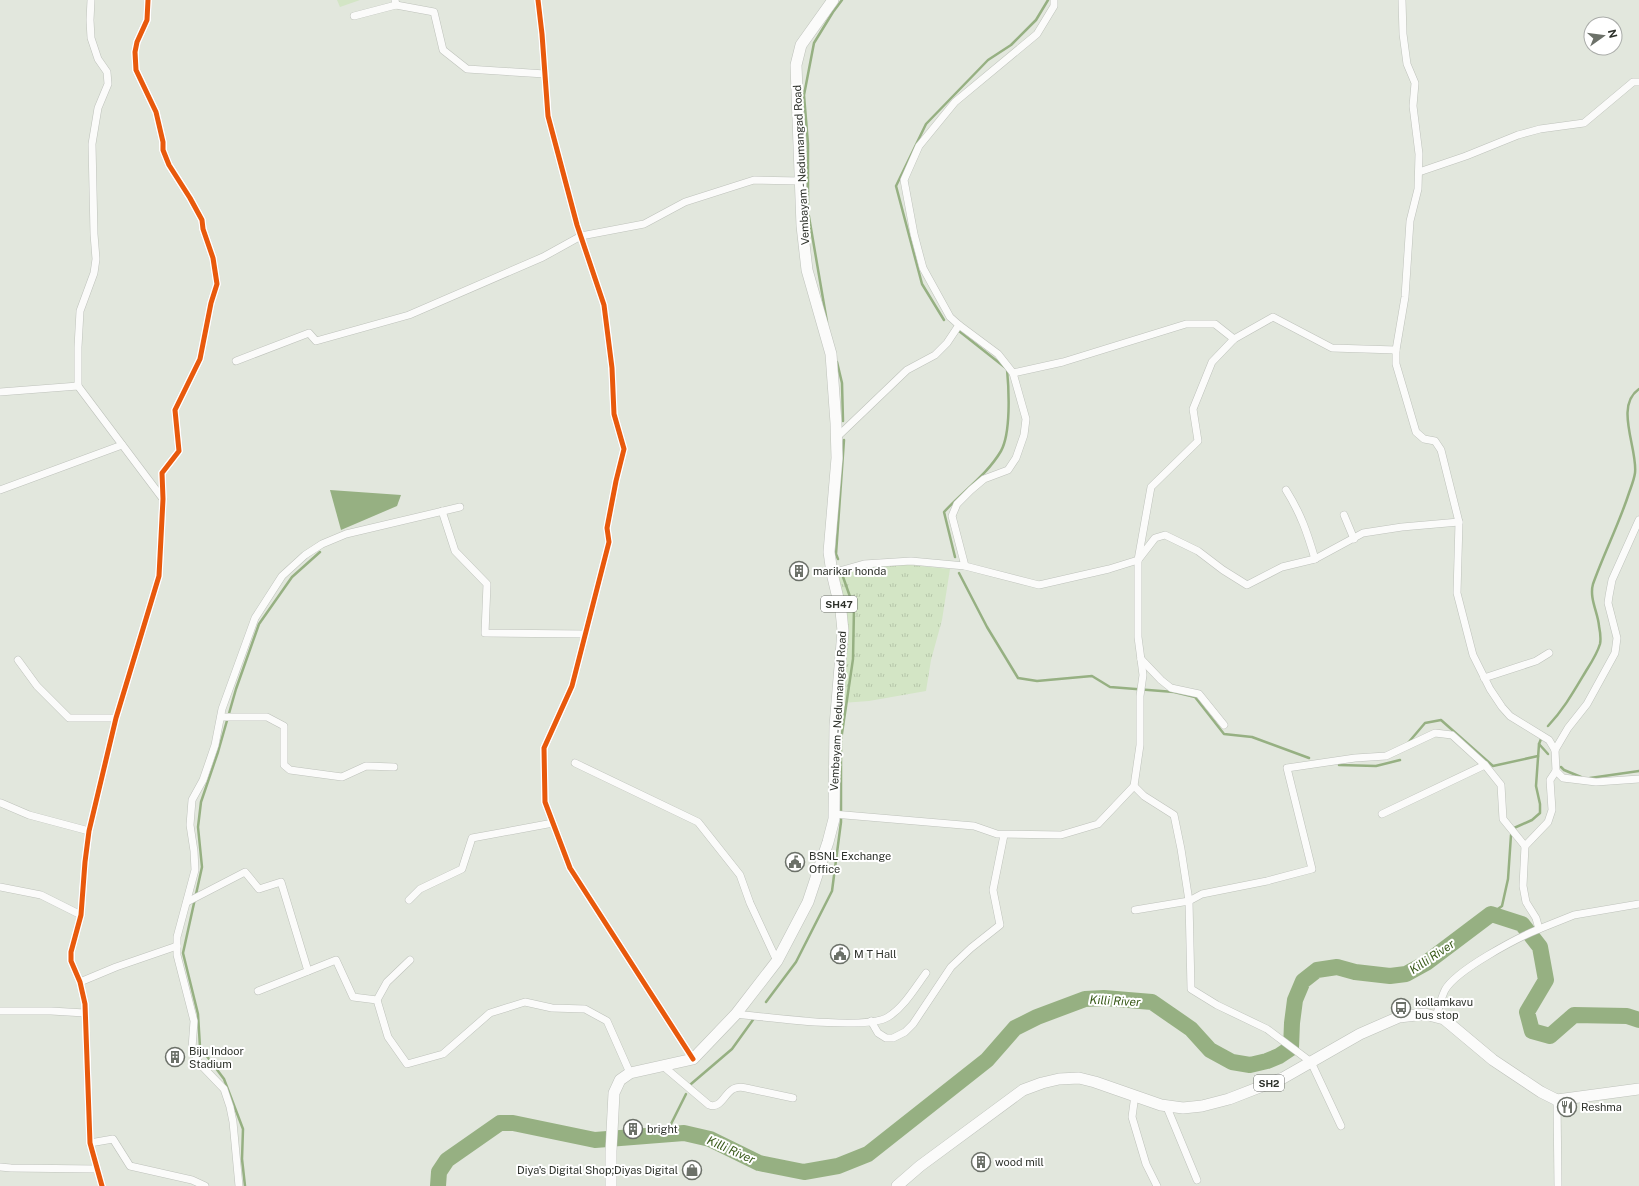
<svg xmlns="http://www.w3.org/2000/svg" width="1639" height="1186" font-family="'Public Sans',sans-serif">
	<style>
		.grass { fill: url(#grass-tufts) }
		.park { fill: #d3e5c5 }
		.water { fill: #96b082 }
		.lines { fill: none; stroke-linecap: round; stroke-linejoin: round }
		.stream { stroke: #96b082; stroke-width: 2.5 }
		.river { stroke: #96b082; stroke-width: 16 }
		.minor-casing { stroke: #bec2bb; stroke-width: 8 }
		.primary-casing { stroke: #bec2bb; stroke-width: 12 }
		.minor { stroke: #fbfbfa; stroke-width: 7 }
		.primary { stroke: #fbfbfa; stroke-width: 11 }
		.cycleway-casing { stroke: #fff; stroke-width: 8 }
		.cycleway { stroke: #e8590c; stroke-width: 5 }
		.labels { text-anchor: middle; stroke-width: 4; stroke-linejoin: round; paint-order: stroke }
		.shield { fill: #fff; stroke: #6c6f6a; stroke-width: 1 }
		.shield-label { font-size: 10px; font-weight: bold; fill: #2d312a }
		.street-label { font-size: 11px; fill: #2d312a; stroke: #fff }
		.poi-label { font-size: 11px; fill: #2d312a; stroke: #fff; text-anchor: start }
		.water-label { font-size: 12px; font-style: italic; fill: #395a19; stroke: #fff }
	</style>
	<defs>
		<pattern id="grass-tufts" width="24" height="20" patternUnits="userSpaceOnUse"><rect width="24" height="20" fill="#d3e5c5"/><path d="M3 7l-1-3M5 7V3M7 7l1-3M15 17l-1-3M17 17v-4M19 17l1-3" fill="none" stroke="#b5c5a9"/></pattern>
	</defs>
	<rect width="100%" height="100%" fill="#e2e7dd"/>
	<polygon class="grass" points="900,564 950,569 942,620 931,660 926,691 869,701 842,703 839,648 832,576 844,568"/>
	<polygon class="park" points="337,0 360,0 340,7"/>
	<polygon class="water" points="330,490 401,495 397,506 341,530"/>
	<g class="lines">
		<g class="stream">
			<polyline points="944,320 922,284 896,186 926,124 988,60 1011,45 1036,20 1048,0"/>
			<polyline points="827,322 808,211 808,144 804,95 814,43 833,12 842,0"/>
			<polyline points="837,362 842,383 843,421"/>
			<path d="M955 557 944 512C962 492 987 475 1001 451 1011 433 1009 390 1007 369L959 331"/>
			<polyline points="838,559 836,554 844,440"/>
			<polyline points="959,573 987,627 1018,678 1037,681 1092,676 1110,687 1174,692 1195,697 1224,734 1252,737 1309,758"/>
			<path d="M1548 726C1564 709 1574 691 1586 671 1591 663 1597 654 1600 644 1601 639 1600 631 1599 626 1598 613 1589 598 1593 584 1604 553 1619 524 1629 493 1631 487 1634 480 1635 473 1638 449 1614 406 1639 389"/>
			<polyline points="1408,743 1425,723 1441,720 1493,766 1538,756"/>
			<polyline points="1539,744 1548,754"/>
			<polyline points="1339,765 1376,766 1400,760"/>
			<polyline points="1561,767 1564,770 1581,777"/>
			<polyline points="1590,778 1639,771"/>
			<polyline points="1514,828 1532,820 1540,813 1540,804 1536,786 1539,744 1541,739"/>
			<polyline points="1491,914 1502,906 1508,879 1511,835"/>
			<polyline points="766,1002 796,962 832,891 841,822 841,740 853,659 854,608 842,574"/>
			<polyline points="691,1084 732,1049 755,1017"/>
			<polyline points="666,1134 686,1094"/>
			<polyline points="245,1186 242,1159 243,1129 224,1079 200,1047 198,1014 183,953 202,867 198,827 201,802 218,752 236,689 259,624 292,577 320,552"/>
		</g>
		<polyline class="river" points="438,1186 439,1172 447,1160 500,1123 513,1123 595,1140 684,1133 710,1139 759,1163 804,1172 838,1166 868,1154 987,1060 1015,1028 1037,1017 1085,999 1104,998 1152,1002 1191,1029 1210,1050 1232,1062 1250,1065 1267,1061 1279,1056 1291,1048 1292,1023 1295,1000 1303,981 1317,970 1337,967 1355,972 1390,976 1406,974 1426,963 1491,914 1522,924 1540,947 1546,980 1527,1012 1532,1031 1550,1036 1574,1015 1627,1016 1639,1020"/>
		<g class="minor-casing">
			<g id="minor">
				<polyline points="538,0 542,34 548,116 577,225 604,305 612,368 614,414 624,449 616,481 607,528 609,542 572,686 544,748 545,802 570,868 693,1059"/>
				<polyline points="1402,0 1403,34 1407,64 1415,83 1413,106 1419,154 1418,189 1410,221 1405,297 1396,350 1396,364 1416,432 1424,439 1435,441 1441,450 1459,522 1457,593 1473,655 1490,689 1502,707 1510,716 1549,740 1555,750 1556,771 1563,778 1596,782 1639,779"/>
				<polyline points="396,5 434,12 443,50 467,69 545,74"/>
				<polyline points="354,16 396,5 395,0"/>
				<polyline points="1419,172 1466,156 1518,135 1540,129 1584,123 1633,82 1639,82"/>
				<polyline points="959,325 998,354 1013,373 1063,362 1186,324 1215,324 1234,339"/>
				<polyline points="236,361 309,333 316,341 409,315 543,257 581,236 644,224 685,202 754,180 800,181"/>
				<polyline points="78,386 78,347 80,311 94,273 96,259 94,234 92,144 98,108 108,84 107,72 98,59 91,38 90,20 91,0"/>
				<polyline points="0,392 78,386 163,499"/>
				<polyline points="836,438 907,370 935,355 947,343 959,325 950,317 923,268 914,234 904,180 919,146 955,102 1037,34 1054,6 1054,0"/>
				<polyline points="0,490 122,445"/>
				<path d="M1286 490C1301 514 1307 532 1315 559L1363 533 1402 527 1459 522"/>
				<polyline points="442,511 455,551 487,584 485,633 585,634"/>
				<polyline points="1344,515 1354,539"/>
				<polyline points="965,566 952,516 957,504 971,490 984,479 1008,470 1016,458 1024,435 1026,419 1013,373"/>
				<polyline points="832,573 864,564 911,561 965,566 1039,585 1109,569 1138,560 1155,538 1165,535 1198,551 1223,570 1247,585 1282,567 1315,559"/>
				<polyline points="1141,659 1161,680 1171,688 1199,694 1224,725"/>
				<polyline points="18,660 37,686 69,718 116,718"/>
				<polyline points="1484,678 1536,661 1549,653"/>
				<polyline points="221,717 267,717 284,726 284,765 290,770 342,777 366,766 394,767"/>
				<polyline points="1555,750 1568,728 1587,704 1615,653 1617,638 1608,603 1609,596 1612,580 1639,520"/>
				<polyline points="575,763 698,822 740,875 750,903 777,961"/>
				<polyline points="1134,786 1144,796 1174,815 1181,849 1189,901 1191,989 1217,1005 1267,1029 1311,1062 1341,1126"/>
				<polyline points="1,803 29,815 89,831"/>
				<polyline points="833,814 974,826 997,834 1061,835 1098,824 1134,786 1140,745 1140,696 1143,675 1138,637 1138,560 1151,487 1198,441 1193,409 1212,362 1234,339 1273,317 1332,348 1396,350"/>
				<polyline points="1382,814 1485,765"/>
				<polyline points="0,887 41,895 81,915"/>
				<polyline points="409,900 420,889 462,869 472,838 553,823"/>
				<polyline points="187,902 245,872 259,889 281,882 308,971"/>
				<polyline points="1135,910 1189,901 1202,894 1267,881 1312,869 1287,768 1355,758 1386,756 1435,733 1452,735 1485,765 1501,785 1503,819 1525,846"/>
				<polyline points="1539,929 1574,915 1639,904"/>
				<polyline points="80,982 116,967 177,946"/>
				<polyline points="258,991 336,960 353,997 377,1000 388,1037 407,1064 443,1054 490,1013 525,1002 552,1008 585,1009 607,1021 630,1073"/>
				<polyline points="377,1000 387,982 410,960"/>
				<polyline points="0,1011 51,1011 85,1013"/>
				<path d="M736 1014C766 1017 866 1031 888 1017 904 1007 915 988 926 973"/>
				<path d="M1436 1016C1439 1008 1441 998 1445 990 1456 970 1517 938 1539 929L1536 918 1526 902 1523 886 1525 846 1548 822 1552 810 1550 780 1556 771"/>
				<polyline points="871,1021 878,1033 886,1038 893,1038 905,1032 913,1024 951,967 971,948 1000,925 993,890 1004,835"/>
				<path d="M663 1066 709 1105C721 1109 724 1094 733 1089 737 1087 742 1087 746 1088L793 1098"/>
				<polyline points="1135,1095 1132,1117 1146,1164 1157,1186"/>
				<polyline points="1557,1100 1558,1186"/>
				<polyline points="1166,1105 1197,1180"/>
				<polyline points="90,1143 113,1139 130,1166 192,1180 205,1186"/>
				<polyline points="0,1167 11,1168 96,1169"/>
				<polyline points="102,1186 90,1143 85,1004 80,982 71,961 71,952 81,915 85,862 89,831 116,718 159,576 163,499 162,473 179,451 175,410 200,359 211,303 217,284 213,258 203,229 202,220 190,198 169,165 163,150 163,142 156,112 136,70 135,52 137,42 147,20 148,0"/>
				<polyline points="239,1186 233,1122 230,1107 224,1089 199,1063 192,1048 194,1021 177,955 177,937 195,870 194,851 190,825 192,800 203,780 215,745 222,709 255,618 282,576 305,555 322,544 346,534 460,507"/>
			</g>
		</g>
		<g class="primary-casing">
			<g id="primary">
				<polyline points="611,1186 611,1151 614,1093 620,1080 630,1073 693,1059 736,1014 777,961 808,902 828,842 834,819 835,726 843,631 841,611 832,573 829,552 837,458 836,423 831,354 807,270 802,226 796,65 801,45 833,0"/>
				<polyline points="897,1186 920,1166 1023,1090 1042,1083 1059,1079 1079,1078 1095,1082 1161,1105 1183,1108 1202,1106 1229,1099 1283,1078 1360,1034 1399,1017 1425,1014 1444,1019 1493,1060 1541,1092 1557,1100 1639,1089"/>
			</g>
		</g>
		<use href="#minor" class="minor"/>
		<use href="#primary" class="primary"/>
		<g class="cycleway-casing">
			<g id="cycleway">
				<polyline points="538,0 542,34 548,116 577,225 604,305 612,368 614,414 624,449 616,481 607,528 609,542 572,686 544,748 545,802 570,868 693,1059"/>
				<polyline points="102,1186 90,1143 85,1004 80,982 71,961 71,952 81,915 85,862 89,831 116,718 159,576 163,499 162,473 179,451 175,410 200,359 211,303 217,284 213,258 203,229 202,220 190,198 169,165 163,150 163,142 156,112 136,70 135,52 137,42 147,20 148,0"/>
			</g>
		</g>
		<use href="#cycleway" class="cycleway"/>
	</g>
	<defs>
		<g id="building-ring" transform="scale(1)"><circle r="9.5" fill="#fff" stroke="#6c7169" stroke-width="1.5"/><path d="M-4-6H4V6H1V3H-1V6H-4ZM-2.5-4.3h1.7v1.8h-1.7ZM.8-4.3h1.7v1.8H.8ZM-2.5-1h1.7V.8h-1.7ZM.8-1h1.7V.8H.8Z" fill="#6c7169"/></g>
		<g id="civic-ring" transform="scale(1)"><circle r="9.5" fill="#fff" stroke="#6c7169" stroke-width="1.5"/><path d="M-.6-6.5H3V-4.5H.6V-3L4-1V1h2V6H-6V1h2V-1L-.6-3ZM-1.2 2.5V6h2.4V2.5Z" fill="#6c7169"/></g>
		<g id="bus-ring" transform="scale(1)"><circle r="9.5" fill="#fff" stroke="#6c7169" stroke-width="1.5"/><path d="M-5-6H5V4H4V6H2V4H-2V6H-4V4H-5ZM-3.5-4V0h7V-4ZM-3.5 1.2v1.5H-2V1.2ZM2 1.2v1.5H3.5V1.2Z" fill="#6c7169"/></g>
		<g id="restaurant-ring" transform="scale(1)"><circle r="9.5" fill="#fff" stroke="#6c7169" stroke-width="1.5"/><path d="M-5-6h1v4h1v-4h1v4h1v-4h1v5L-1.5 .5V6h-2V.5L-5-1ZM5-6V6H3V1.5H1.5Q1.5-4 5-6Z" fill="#6c7169"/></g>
		<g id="shop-ring" transform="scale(1)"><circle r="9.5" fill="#fff" stroke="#6c7169" stroke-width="1.5"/><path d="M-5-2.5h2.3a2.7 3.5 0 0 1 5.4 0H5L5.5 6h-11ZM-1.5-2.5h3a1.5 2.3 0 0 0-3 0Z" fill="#6c7169"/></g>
	</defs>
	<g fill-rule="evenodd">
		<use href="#building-ring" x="799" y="571"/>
		<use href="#civic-ring" x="795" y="862"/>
		<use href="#civic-ring" x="840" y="954"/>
		<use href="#bus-ring" x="1401" y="1008"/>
		<use href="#building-ring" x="175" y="1057"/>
		<use href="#restaurant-ring" x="1567" y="1107"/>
		<use href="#building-ring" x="633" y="1129"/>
		<use href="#building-ring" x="981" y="1162"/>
		<use href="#shop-ring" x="692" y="1170"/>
	</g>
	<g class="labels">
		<g class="shield">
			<rect x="821" y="596" width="36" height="16" rx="3"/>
			<rect x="1254" y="1075" width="30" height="16" rx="3"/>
		</g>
		<g class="shield-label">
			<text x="839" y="608">SH47</text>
			<text x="1269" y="1087">SH2</text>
		</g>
		<g class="street-label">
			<text transform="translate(801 165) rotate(-93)" y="4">Vembayam - Nedumangad Road</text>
			<text transform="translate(838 711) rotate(-87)" y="4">Vembayam - Nedumangad Road</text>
		</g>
		<g class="poi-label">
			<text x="813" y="575">marikar honda</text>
			<text x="809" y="860">BSNL Exchange<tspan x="809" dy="13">Office</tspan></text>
			<text x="854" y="958">M T Hall</text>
			<text x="1415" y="1006">kollamkavu<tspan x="1415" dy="13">bus stop</tspan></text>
			<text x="189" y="1055">Biju Indoor<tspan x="189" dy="13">Stadium</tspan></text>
			<text x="1581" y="1111">Reshma</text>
			<text x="647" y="1133">bright</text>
			<text x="995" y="1166">wood mill</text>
			<text x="678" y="1174" text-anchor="end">Diya's Digital Shop;Diyas Digital</text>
		</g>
		<g class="water-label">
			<text transform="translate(1432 957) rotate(-34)" y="4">Killi River</text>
			<text transform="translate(1115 1001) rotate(3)" y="4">Killi River</text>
			<text transform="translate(731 1150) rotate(24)" y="4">Killi River</text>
		</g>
	</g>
	<g transform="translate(1603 36) rotate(76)"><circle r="19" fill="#ffffff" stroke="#abadaa"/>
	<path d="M0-3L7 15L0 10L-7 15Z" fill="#6c7169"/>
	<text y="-6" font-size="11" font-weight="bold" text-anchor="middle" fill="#2d312a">N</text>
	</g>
</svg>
